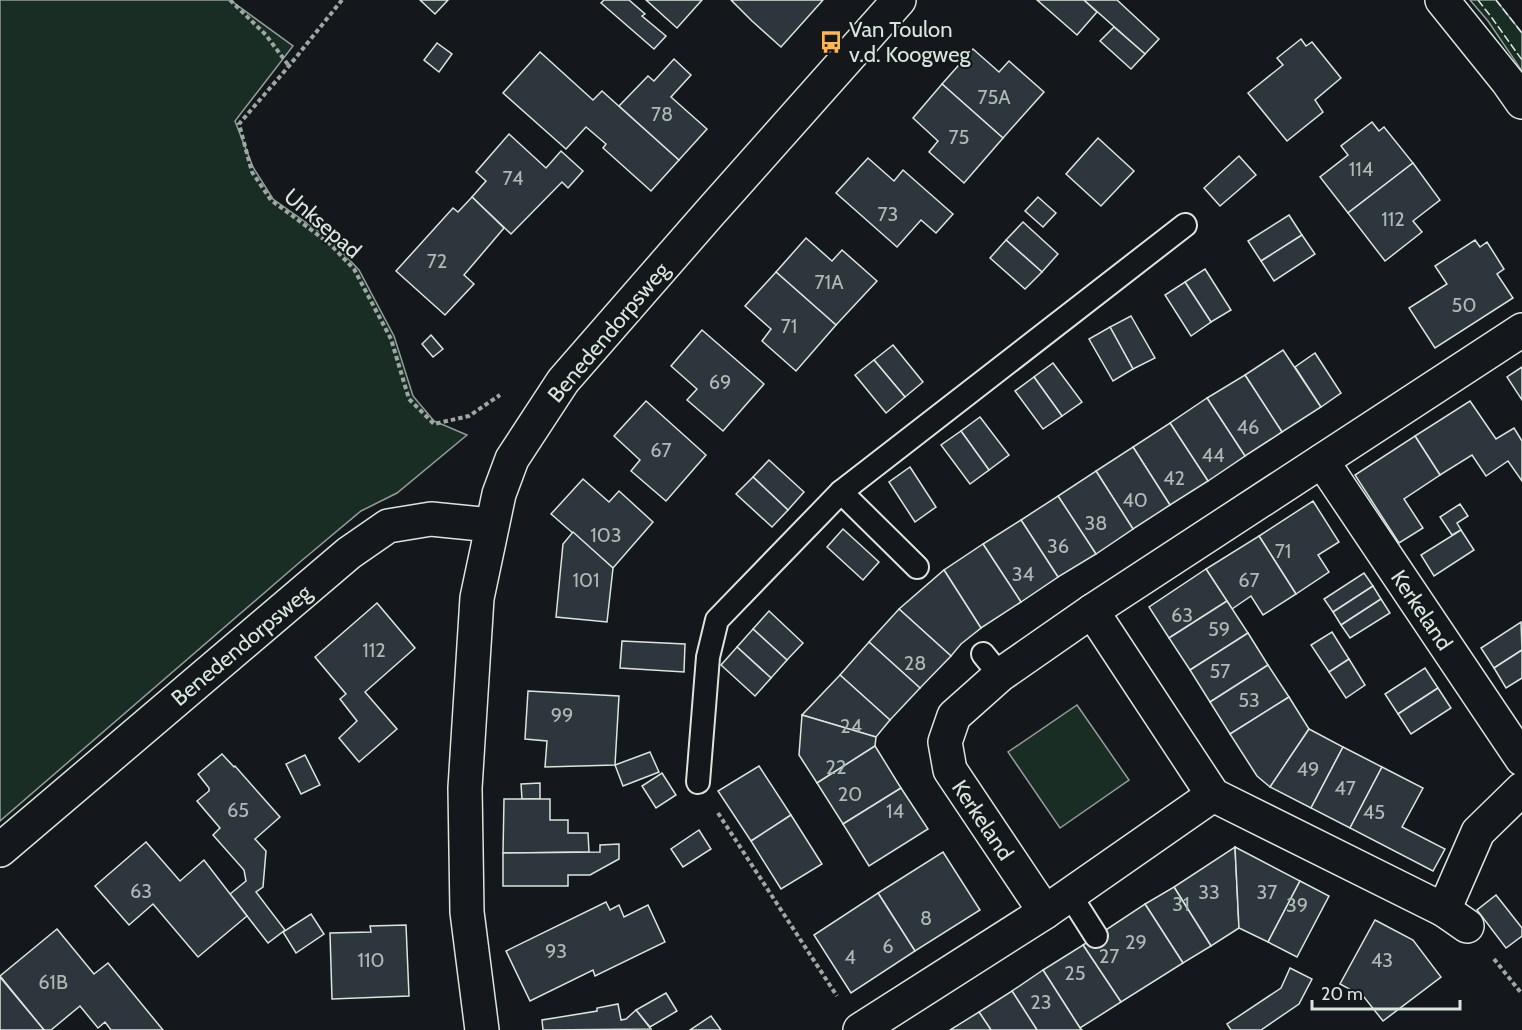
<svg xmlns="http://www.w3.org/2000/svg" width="1522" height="1030" font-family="Cabin,sans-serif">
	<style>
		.green { fill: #1a2d24; stroke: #939e99; stroke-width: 1.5 }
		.building { fill: #2c363c; stroke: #d8e6dc; stroke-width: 1.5 }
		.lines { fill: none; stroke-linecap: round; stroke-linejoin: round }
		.lane-casing { stroke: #d8e6dc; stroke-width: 26 }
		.street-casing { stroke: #d8e6dc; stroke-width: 36 }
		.secondary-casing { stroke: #d8e6dc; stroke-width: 36 }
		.path { stroke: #9da8a2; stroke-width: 4; stroke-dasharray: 4.5 3; stroke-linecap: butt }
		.lane { stroke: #14181c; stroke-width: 22 }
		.street { stroke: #14181c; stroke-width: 33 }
		.secondary { stroke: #14181c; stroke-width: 33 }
		.fence { stroke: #d8e6dc; stroke-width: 1.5; stroke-dasharray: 8 3; stroke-linecap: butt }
		.labels { text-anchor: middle; stroke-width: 4.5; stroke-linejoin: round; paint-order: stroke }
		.number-label { font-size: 20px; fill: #adbab4 }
		.poi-label { font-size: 22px; fill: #d8e6dc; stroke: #14181c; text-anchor: start }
		.street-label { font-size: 22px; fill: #d8e6dc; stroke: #14181c }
	</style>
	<rect width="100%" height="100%" fill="#14181c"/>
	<g class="green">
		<polygon points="0,0 230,0 293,46 235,121 253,167 273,199 331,240 359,270 394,336 413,396 434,421 467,435 397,493 361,511 300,562 0,821"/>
		<polygon points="1470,0 1496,0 1522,33 1522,71 1488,21"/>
		<polygon points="1077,705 1129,780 1060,828 1008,752"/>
	</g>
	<g class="building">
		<polygon points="420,0 448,0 435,14"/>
		<polygon points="604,0 629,0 645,14 642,16 666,36 654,49 601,3"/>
		<polygon points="646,0 702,0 677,28"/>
		<polygon points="731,0 823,0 781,47 752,21"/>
		<polygon points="1037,0 1084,0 1097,12 1077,35"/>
		<polygon points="1084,0 1117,0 1159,39 1145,54"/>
		<polygon points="1114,27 1145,54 1131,69 1100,41"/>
		<polygon points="1301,39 1306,46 1312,42 1341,78 1315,100 1323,112 1287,141 1248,93 1283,65 1277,58"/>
		<polygon points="437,43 452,54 439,72 424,60"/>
		<polygon points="973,49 999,72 1009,61 1044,92 1003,138 942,84"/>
		<polygon points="540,52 593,100 602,91 679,160 651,191 603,148 606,144 586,127 566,149 503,93"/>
		<polygon points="674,59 691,75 671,97 707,129 679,160 619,106 648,76 654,81"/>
		<polygon points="942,84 1003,138 964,183 929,152 938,141 913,118"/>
		<polygon points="1372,122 1379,131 1384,127 1413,163 1348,213 1320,177 1348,155 1341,146"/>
		<polygon points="509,134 546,168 561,151 583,171 568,188 562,182 511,234 472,197 486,181 476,172"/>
		<polygon points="1098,138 1134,171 1101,206 1066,174"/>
		<polygon points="1239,156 1256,175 1220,206 1204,188"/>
		<polygon points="868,158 894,181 903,170 953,214 936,233 921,220 897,247 836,193"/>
		<polygon points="1413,163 1440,200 1413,221 1422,232 1385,261 1348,213"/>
		<polygon points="472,197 504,228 464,275 474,284 445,315 396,271 453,208 458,212"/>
		<polygon points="1038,197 1056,213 1043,227 1025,211"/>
		<polygon points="1289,215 1302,235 1261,261 1248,241"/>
		<polygon points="1023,222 1058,254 1042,272 1006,240"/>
		<polygon points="1302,235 1315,254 1274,281 1261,261"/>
		<polygon points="806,238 832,261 842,250 877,281 836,325 776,272"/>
		<polygon points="1006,240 1042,272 1025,289 990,258"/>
		<polygon points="1475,240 1480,247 1487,242 1504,269 1497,274 1513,298 1435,348 1409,308 1447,284 1435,266"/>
		<polygon points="1205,269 1231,310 1211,322 1185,282"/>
		<polygon points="776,272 836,325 796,371 762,341 771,329 745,306"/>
		<polygon points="1185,282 1211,322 1191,336 1165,295"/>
		<polygon points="1131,316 1155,358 1133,369 1110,327"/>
		<polygon points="1110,327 1133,369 1113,381 1089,339"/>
		<polygon points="702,330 764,384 723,431 687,400 697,389 671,366"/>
		<polygon points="431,335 443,349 433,357 422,344"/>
		<polygon points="893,345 923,382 905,397 874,360"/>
		<polygon points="1283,350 1321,407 1282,432 1245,375"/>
		<polygon points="1315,353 1341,393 1321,407 1295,367"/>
		<polygon points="874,360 905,397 886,413 855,375"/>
		<polygon points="1053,363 1082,402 1062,416 1034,377"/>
		<polygon points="1522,367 1522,400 1507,377"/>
		<polygon points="1245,375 1282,432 1245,456 1207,398"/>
		<polygon points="1034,377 1062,416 1043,429 1015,391"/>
		<polygon points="1207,398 1245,456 1208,481 1170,423"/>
		<polygon points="646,401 706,455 666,501 631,471 640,460 614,436"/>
		<polygon points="1470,401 1496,439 1514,428 1522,441 1522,481 1508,461 1486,476 1472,455 1440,475 1415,436"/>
		<polygon points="980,417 1009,455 989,470 961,431"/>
		<polygon points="1170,423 1208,481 1170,505 1133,447"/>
		<polygon points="961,431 989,470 970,484 941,445"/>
		<polygon points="1415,436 1440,475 1404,499 1423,528 1399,543 1355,475"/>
		<polygon points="1133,447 1170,505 1133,529 1096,471"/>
		<polygon points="769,460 804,492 788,510 753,477"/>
		<polygon points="910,467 936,507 915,522 889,482"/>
		<polygon points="1096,471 1133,529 1096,554 1058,496"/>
		<polygon points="753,477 788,510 772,527 736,494"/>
		<polygon points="583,479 609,502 619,491 653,522 613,568 551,514"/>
		<polygon points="1058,496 1096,554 1058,577 1021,520"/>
		<polygon points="1313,501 1339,542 1318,555 1329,572 1296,594 1259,536"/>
		<polygon points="1460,504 1468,516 1457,523 1461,530 1452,535 1440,517"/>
		<polygon points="1021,520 1058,577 1021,602 983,544"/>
		<polygon points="843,529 879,562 863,580 827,547"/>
		<polygon points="1461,530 1474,550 1434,576 1421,555"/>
		<polygon points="573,532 613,568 607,622 556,617 563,544"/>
		<polygon points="1259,536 1296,594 1263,615 1251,596 1232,609 1206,569"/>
		<polygon points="983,544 1021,602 981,628 944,570"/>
		<polygon points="1206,569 1227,601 1169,638 1149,607"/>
		<polygon points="944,570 981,628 961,644 951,656 899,609"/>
		<polygon points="1364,573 1373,586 1333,612 1324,599"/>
		<polygon points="1373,586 1381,599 1341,625 1333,612"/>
		<polygon points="1381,599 1390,613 1350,638 1341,625"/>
		<polygon points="1227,601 1248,633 1190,670 1169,638"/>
		<polygon points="377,603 415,648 365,692 397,729 359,762 339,738 357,721 340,699 346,694 315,657"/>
		<polygon points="899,609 951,656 920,688 869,642"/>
		<polygon points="769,611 803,643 787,660 753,629"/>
		<polygon points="1521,622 1522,650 1494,668 1481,648"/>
		<polygon points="753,629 787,660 771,678 737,647"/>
		<polygon points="1332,632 1349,659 1329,672 1311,645"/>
		<polygon points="1248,633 1268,665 1210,702 1190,670"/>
		<polygon points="622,641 685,644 684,672 620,668"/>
		<polygon points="869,642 920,688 890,720 840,675"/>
		<polygon points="737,647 771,678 755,696 721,665"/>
		<polygon points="1522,650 1522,678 1506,688 1494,668"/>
		<polygon points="1349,659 1365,685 1346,698 1329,672"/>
		<polygon points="1268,665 1289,697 1230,734 1210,702"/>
		<polygon points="1425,668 1438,688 1398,714 1385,694"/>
		<polygon points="840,675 890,720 876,737 802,715"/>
		<polygon points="1438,688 1451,708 1411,734 1398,714"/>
		<polygon points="528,691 619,696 615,765 545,767 547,741 525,739"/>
		<polygon points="1289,697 1309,729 1270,787 1257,776 1230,734"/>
		<polygon points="802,715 876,737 875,746 817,783 799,755"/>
		<polygon points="1309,729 1343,747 1311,808 1270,787"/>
		<polygon points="875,746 901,788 843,824 817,783"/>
		<polygon points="1343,747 1382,767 1350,828 1311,808"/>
		<polygon points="650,752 659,772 623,786 615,765"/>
		<polygon points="222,754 234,767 235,766 280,817 255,839 266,851 263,887 256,892 285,930 268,943 230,894 246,881 244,870 213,835 220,828 197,801 209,791 209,788 198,774"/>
		<polygon points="305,755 320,785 301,794 286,764"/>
		<polygon points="759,766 791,815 751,841 718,791"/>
		<polygon points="1382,767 1423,788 1402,827 1445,849 1433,871 1350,828"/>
		<polygon points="662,773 676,795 656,808 642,786"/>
		<polygon points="540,783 540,799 522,799 521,784"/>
		<polygon points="901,788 928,829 869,866 843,824"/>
		<polygon points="504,799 550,799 550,820 568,820 568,833 588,833 589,852 503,853"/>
		<polygon points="791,815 822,864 781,889 751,841"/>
		<polygon points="699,830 711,849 683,867 671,849"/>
		<polygon points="146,842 180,881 204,860 247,916 198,957 153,904 129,925 95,886"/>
		<polygon points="619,844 619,859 590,875 568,875 568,886 503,886 503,853 600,852 600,845"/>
		<polygon points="1235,847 1239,928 1211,946 1174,887"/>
		<polygon points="1235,847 1300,881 1268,942 1239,928"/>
		<polygon points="943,852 980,910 915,951 878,893"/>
		<polygon points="1300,881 1329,896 1297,957 1268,942"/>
		<polygon points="1174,887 1211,946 1183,963 1145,904"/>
		<polygon points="878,893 915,951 851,993 814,935"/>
		<polygon points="1496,895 1522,928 1522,936 1506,948 1477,910"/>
		<polygon points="606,902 610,910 619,905 624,917 648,905 665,942 595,976 593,970 530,1001 506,951"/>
		<polygon points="1145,904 1183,963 1121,1002 1083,945"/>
		<polygon points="311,914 324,934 296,953 283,932"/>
		<polygon points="1375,920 1413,940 1441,977 1383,1021 1364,997 1340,984"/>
		<polygon points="406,925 409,996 332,999 330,933 371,932 370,926"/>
		<polygon points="57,929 94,974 108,963 163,1030 111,1030 105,1022 98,1028 80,1006 51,1030 44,1030 0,976"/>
		<polygon points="1083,945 1121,1002 1080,1028 1043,970"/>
		<polygon points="1290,968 1312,979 1299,1004 1261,1030 1231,1030 1227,1024 1281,988"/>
		<polygon points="1043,970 1080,1028 1082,1030 1037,1030 1012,991"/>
		<polygon points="0,977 44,1030 0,1030"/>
		<polygon points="1012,991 1037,1030 991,1030 979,1012"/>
		<polygon points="666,993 677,1011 650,1027 636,1010"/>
		<polygon points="618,1004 621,1020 626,1019 636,1010 651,1029 543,1030 542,1020 597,1011 597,1008"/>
		<polygon points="979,1012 991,1030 950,1030"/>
		<polygon points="711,1016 721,1030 690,1030"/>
	</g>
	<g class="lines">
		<g class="lane-casing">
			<g id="lane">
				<polyline points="917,567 841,492 1185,225"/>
				<polyline points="983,654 1000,675"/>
				<polyline points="698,782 708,657 717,620 841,492"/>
				<polyline points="1070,895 1096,936"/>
			</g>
		</g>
		<g class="street-casing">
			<g id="street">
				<polyline points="1322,461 1522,759"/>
				<polyline points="1092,611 1213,795 1444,910 1467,926"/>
				<polyline points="0,850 349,553 388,526 431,519 491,525"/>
				<polyline points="1444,910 1478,832 1522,789"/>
				<polyline points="1045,912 950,770 945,742 954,716 1000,675 1092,611 1522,330"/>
				<polyline points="860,1030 1045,912 1213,795"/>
			</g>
		</g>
		<g class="secondary-casing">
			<g id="secondary">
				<polyline points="1442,0 1508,82 1522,102"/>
				<polyline points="482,1030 467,912 465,788 477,598 499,494 512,459 563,381 707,216 899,0"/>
			</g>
		</g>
		<g class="path">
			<polyline points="230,0 266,35 289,66"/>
			<polyline points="342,0 289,66 239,124 252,172 271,200 329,243 354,269 391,339 409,399 434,424 469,416 500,395"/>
			<polyline points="718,813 837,996"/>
			<polyline points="1494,959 1522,994"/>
		</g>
		<use href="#lane" class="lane"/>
		<use href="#street" class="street"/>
		<use href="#secondary" class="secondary"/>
		<g class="fence">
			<polyline points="1478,0 1492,18 1522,60"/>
			<polyline points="1496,0 1522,33"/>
		</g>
	</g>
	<defs>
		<g id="bus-bare" transform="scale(1.8)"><path d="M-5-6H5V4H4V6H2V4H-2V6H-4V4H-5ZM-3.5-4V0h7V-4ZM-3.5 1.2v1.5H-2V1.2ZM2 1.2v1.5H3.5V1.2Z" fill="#ffb74d" stroke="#14181c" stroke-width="2.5" paint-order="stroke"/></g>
	</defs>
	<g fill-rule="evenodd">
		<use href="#bus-bare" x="831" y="42"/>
	</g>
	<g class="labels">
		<g class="number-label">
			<text x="994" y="104">75A</text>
			<text x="662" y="121">78</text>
			<text x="959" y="144">75</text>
			<text x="1361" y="176">114</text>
			<text x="513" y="185">74</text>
			<text x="888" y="221">73</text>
			<text x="1393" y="226">112</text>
			<text x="437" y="268">72</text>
			<text x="829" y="289">71A</text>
			<text x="1464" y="312">50</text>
			<text x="789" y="333">71</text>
			<text x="720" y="389">69</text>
			<text x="1248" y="434">46</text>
			<text x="661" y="457">67</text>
			<text x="1213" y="462">44</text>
			<text x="1174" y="485">42</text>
			<text x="1135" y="507">40</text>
			<text x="1096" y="530">38</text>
			<text x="606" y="542">103</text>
			<text x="1058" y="553">36</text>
			<text x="1283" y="558">71</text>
			<text x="1023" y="581">34</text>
			<text x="586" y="587">101</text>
			<text x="1249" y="587">67</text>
			<text x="1182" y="622">63</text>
			<text x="1219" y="636">59</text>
			<text x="374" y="657">112</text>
			<text x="915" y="670">28</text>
			<text x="1220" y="678">57</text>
			<text x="1249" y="707">53</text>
			<text x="562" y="722">99</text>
			<text x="851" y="733">24</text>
			<text x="836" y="774">22</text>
			<text x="1308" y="776">49</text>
			<text x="1345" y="795">47</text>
			<text x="850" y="801">20</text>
			<text x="238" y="817">65</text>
			<text x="895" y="818">14</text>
			<text x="1374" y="819">45</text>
			<text x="141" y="898">63</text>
			<text x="1209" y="899">33</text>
			<text x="1267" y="899">37</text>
			<text x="1181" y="911">31</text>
			<text x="1297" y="912">39</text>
			<text x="926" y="925">8</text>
			<text x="1136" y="949">29</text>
			<text x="888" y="953">6</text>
			<text x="556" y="958">93</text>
			<text x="1109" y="963">27</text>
			<text x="850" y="964">4</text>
			<text x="371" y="967">110</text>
			<text x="1382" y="967">43</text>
			<text x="1075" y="980">25</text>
			<text x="53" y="989">61B</text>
			<text x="1041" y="1009">23</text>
		</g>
		<g class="poi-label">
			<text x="849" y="37">Van Toulon<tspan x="849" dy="25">v.d. Koogweg</tspan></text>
		</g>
		<g class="street-label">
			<text transform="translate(323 223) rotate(41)" y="8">Unksepad</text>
			<text transform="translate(608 332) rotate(-50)" y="8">Benedendorpsweg</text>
			<text transform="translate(1422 610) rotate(56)" y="8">Kerkeland</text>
			<text transform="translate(241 645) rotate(-40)" y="8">Benedendorpsweg</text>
			<text transform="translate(983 820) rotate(56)" y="8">Kerkeland</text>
		</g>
	</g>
	<path d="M1312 1000v9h148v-9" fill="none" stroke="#d8e6dc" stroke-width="3"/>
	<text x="1321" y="1000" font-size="18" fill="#d8e6dc" stroke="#14181c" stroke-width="4.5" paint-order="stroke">20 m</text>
</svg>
